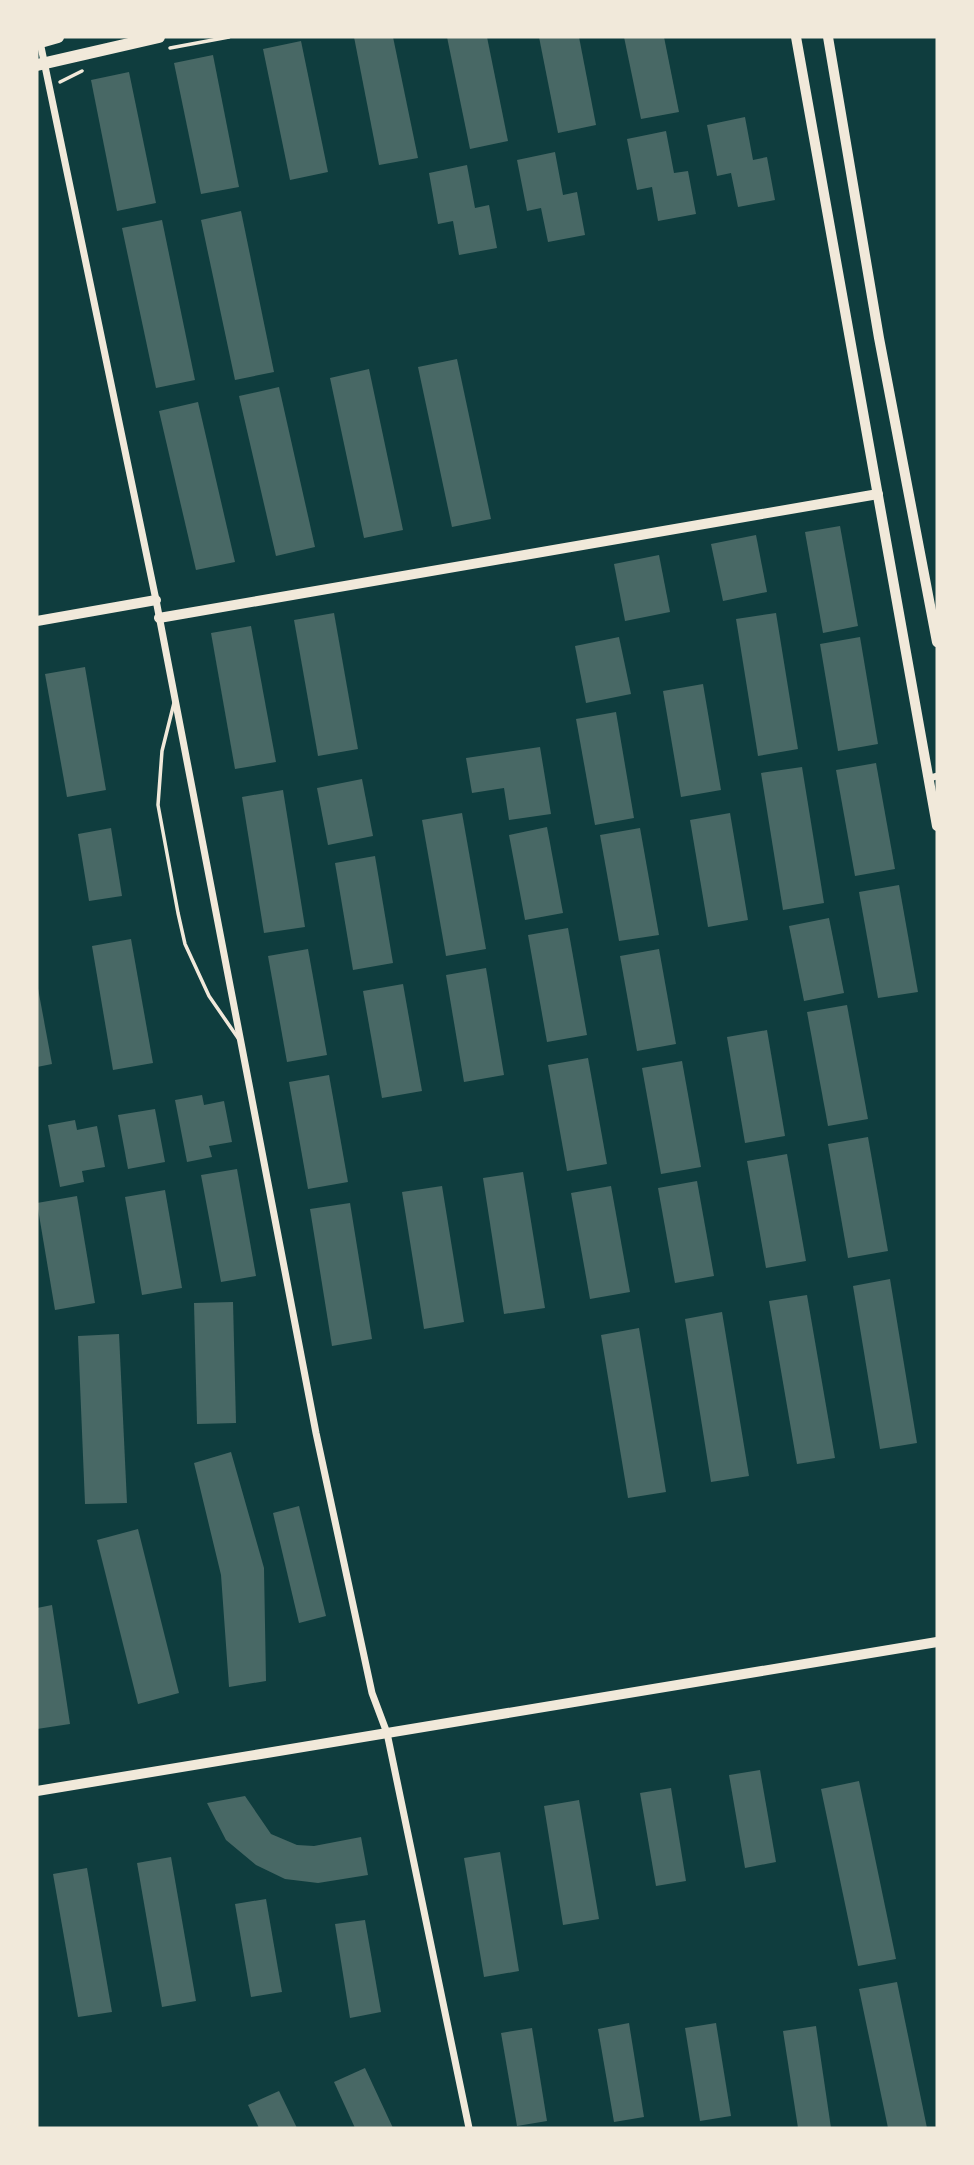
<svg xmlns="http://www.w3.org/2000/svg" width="974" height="2165" font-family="Roboto,sans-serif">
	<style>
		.building { fill: #486865 }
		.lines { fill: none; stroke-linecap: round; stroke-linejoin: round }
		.path { stroke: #f1e9da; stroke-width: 3.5 }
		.service { stroke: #f1e9da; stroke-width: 3.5 }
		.minor { stroke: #f1e9da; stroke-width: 7 }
		.tertiary { stroke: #f1e9da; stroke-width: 10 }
		.secondary { stroke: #f1e9da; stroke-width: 10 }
		.primary { stroke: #f1e9da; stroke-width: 12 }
	</style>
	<rect width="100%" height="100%" fill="#0f3d3e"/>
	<g class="building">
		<polygon points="354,37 393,37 418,158 379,165"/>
		<polygon points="447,37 487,37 508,141 470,149"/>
		<polygon points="539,37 579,37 596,125 558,133"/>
		<polygon points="624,37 664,37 679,112 641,119"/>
		<polygon points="301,41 328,172 290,180 263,49"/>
		<polygon points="213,55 239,187 201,194 174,63"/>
		<polygon points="129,72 156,203 117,211 91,80"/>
		<polygon points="745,117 753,160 767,157 775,200 738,207 731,173 717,176 707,125"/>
		<polygon points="666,131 674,173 688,171 696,214 658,221 652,187 637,190 627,139"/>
		<polygon points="555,152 563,195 577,192 585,235 548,242 541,208 527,211 517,160"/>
		<polygon points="467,165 475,208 489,205 497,248 459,255 453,221 438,224 429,173"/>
		<polygon points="241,211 274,372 235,380 201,220"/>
		<polygon points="162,220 195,380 156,388 122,228"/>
		<polygon points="457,359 491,519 452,527 418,367"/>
		<polygon points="369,369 403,530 364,538 330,378"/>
		<polygon points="279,387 315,547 276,556 239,396"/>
		<polygon points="198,402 235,562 196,570 159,411"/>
		<polygon points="840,526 858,626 823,633 805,532"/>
		<polygon points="756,535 767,592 723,601 711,544"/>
		<polygon points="659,555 670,612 625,621 614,564"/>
		<polygon points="334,613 358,749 318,756 294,620"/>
		<polygon points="776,613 798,749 758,756 736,619"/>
		<polygon points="251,626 276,762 235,769 211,633"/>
		<polygon points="619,637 631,694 586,703 575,646"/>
		<polygon points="860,637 878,744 838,751 820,644"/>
		<polygon points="85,667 106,790 67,797 45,674"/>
		<polygon points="703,684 721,790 681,797 663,691"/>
		<polygon points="616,712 634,818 595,825 576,719"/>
		<polygon points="540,747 551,814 509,820 504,788 472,793 466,758"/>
		<polygon points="876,763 895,869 855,876 836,770"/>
		<polygon points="802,767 824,903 783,910 761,773"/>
		<polygon points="362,779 373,836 328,845 317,788"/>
		<polygon points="283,790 305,927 264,933 242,797"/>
		<polygon points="462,813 486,949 446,956 422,820"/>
		<polygon points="730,813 748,920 708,927 690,820"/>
		<polygon points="547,827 563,913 525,920 509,835"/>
		<polygon points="111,828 122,896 89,901 78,834"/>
		<polygon points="640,828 659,935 619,941 600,835"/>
		<polygon points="375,856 393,963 353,970 335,863"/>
		<polygon points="899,885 918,992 878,998 859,892"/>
		<polygon points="829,918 844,993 804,1001 789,926"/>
		<polygon points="568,928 587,1035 547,1042 528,935"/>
		<polygon points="131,939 153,1063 113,1070 92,946"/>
		<polygon points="308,949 327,1055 287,1062 268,956"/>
		<polygon points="659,949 676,1044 637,1051 620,956"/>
		<polygon points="486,968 504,1075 464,1082 446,975"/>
		<polygon points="37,983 52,1064 37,1067"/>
		<polygon points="403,984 422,1091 382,1098 363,991"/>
		<polygon points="847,1005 868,1119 828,1126 807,1012"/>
		<polygon points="767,1030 785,1136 745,1143 727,1037"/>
		<polygon points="588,1058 607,1164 567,1171 548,1065"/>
		<polygon points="682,1061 701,1167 661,1174 642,1068"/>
		<polygon points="329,1075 348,1182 308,1189 289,1082"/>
		<polygon points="202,1095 204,1105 224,1101 232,1142 209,1146 212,1157 187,1162 175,1100"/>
		<polygon points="155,1109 165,1162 128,1169 118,1115"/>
		<polygon points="75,1120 77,1130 97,1126 105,1167 82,1171 84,1182 60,1187 48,1125"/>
		<polygon points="868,1137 888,1251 848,1258 828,1144"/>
		<polygon points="787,1154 806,1261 766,1268 747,1161"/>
		<polygon points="237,1169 256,1276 221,1282 201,1175"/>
		<polygon points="523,1172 545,1308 504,1314 483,1178"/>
		<polygon points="697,1181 714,1276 675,1283 658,1188"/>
		<polygon points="442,1186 464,1322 424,1329 402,1192"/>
		<polygon points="611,1186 630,1292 590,1299 571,1193"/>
		<polygon points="165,1190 182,1288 142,1295 125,1197"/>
		<polygon points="77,1196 95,1303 55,1310 37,1203"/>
		<polygon points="350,1203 372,1339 332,1346 310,1209"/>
		<polygon points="890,1279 917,1443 880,1449 853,1286"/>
		<polygon points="807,1295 835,1458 797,1464 769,1301"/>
		<polygon points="233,1302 236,1423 197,1424 194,1303"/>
		<polygon points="722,1312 749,1476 711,1482 685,1319"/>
		<polygon points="639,1328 666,1492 628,1498 601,1335"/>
		<polygon points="119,1334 127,1503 85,1504 78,1336"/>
		<polygon points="231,1452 264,1568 266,1681 229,1687 221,1575 194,1463"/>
		<polygon points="299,1506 326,1616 299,1623 273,1513"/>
		<polygon points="138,1529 179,1693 138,1704 97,1540"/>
		<polygon points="52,1605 70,1724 37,1729 37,1608"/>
		<polygon points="760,1770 776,1862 745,1868 729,1775"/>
		<polygon points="859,1781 896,1959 858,1966 821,1789"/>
		<polygon points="671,1788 686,1881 656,1886 640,1793"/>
		<polygon points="245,1796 271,1834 297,1845 314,1846 361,1837 368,1875 318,1883 285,1879 256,1865 226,1840 207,1803"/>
		<polygon points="579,1800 599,1919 563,1925 544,1806"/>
		<polygon points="500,1852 519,1971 484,1977 464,1858"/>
		<polygon points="171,1857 196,2001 162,2007 137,1863"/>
		<polygon points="87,1868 112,2012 78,2017 53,1874"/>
		<polygon points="266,1899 282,1992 251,1997 235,1904"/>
		<polygon points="365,1920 381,2012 350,2018 335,1924"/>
		<polygon points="897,1982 927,2128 888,2128 859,1989"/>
		<polygon points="629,2023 644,2117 614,2122 598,2029"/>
		<polygon points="716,2023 731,2116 700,2121 685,2028"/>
		<polygon points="816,2026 831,2128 798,2128 783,2031"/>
		<polygon points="532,2028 547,2121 517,2126 501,2033"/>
		<polygon points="365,2068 393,2128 355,2128 334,2082"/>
		<polygon points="279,2091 297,2128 259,2128 248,2105"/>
	</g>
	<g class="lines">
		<g class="path">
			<polyline points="170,48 229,37"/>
			<polyline points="60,82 82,71"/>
		</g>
		<polyline class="service" points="174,703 162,751 158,805 178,913 185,944 209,996 238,1038"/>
		<g class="minor">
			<polyline points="40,42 156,600 316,1433 372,1693 387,1733 469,2128"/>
			<polyline points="930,778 937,776"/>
		</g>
		<g class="tertiary">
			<polyline points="159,618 878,494"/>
			<polyline points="37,621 156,600"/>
		</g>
		<g class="secondary">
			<polyline points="796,37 937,826"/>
			<polyline points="828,37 879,338 937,642"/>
			<polyline points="37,1791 937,1642"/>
		</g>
		<g class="primary">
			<polyline points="37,43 58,37"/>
			<polyline points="37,65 159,37"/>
		</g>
	</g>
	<rect width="974" height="2165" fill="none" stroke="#f1e9da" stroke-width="77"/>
</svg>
